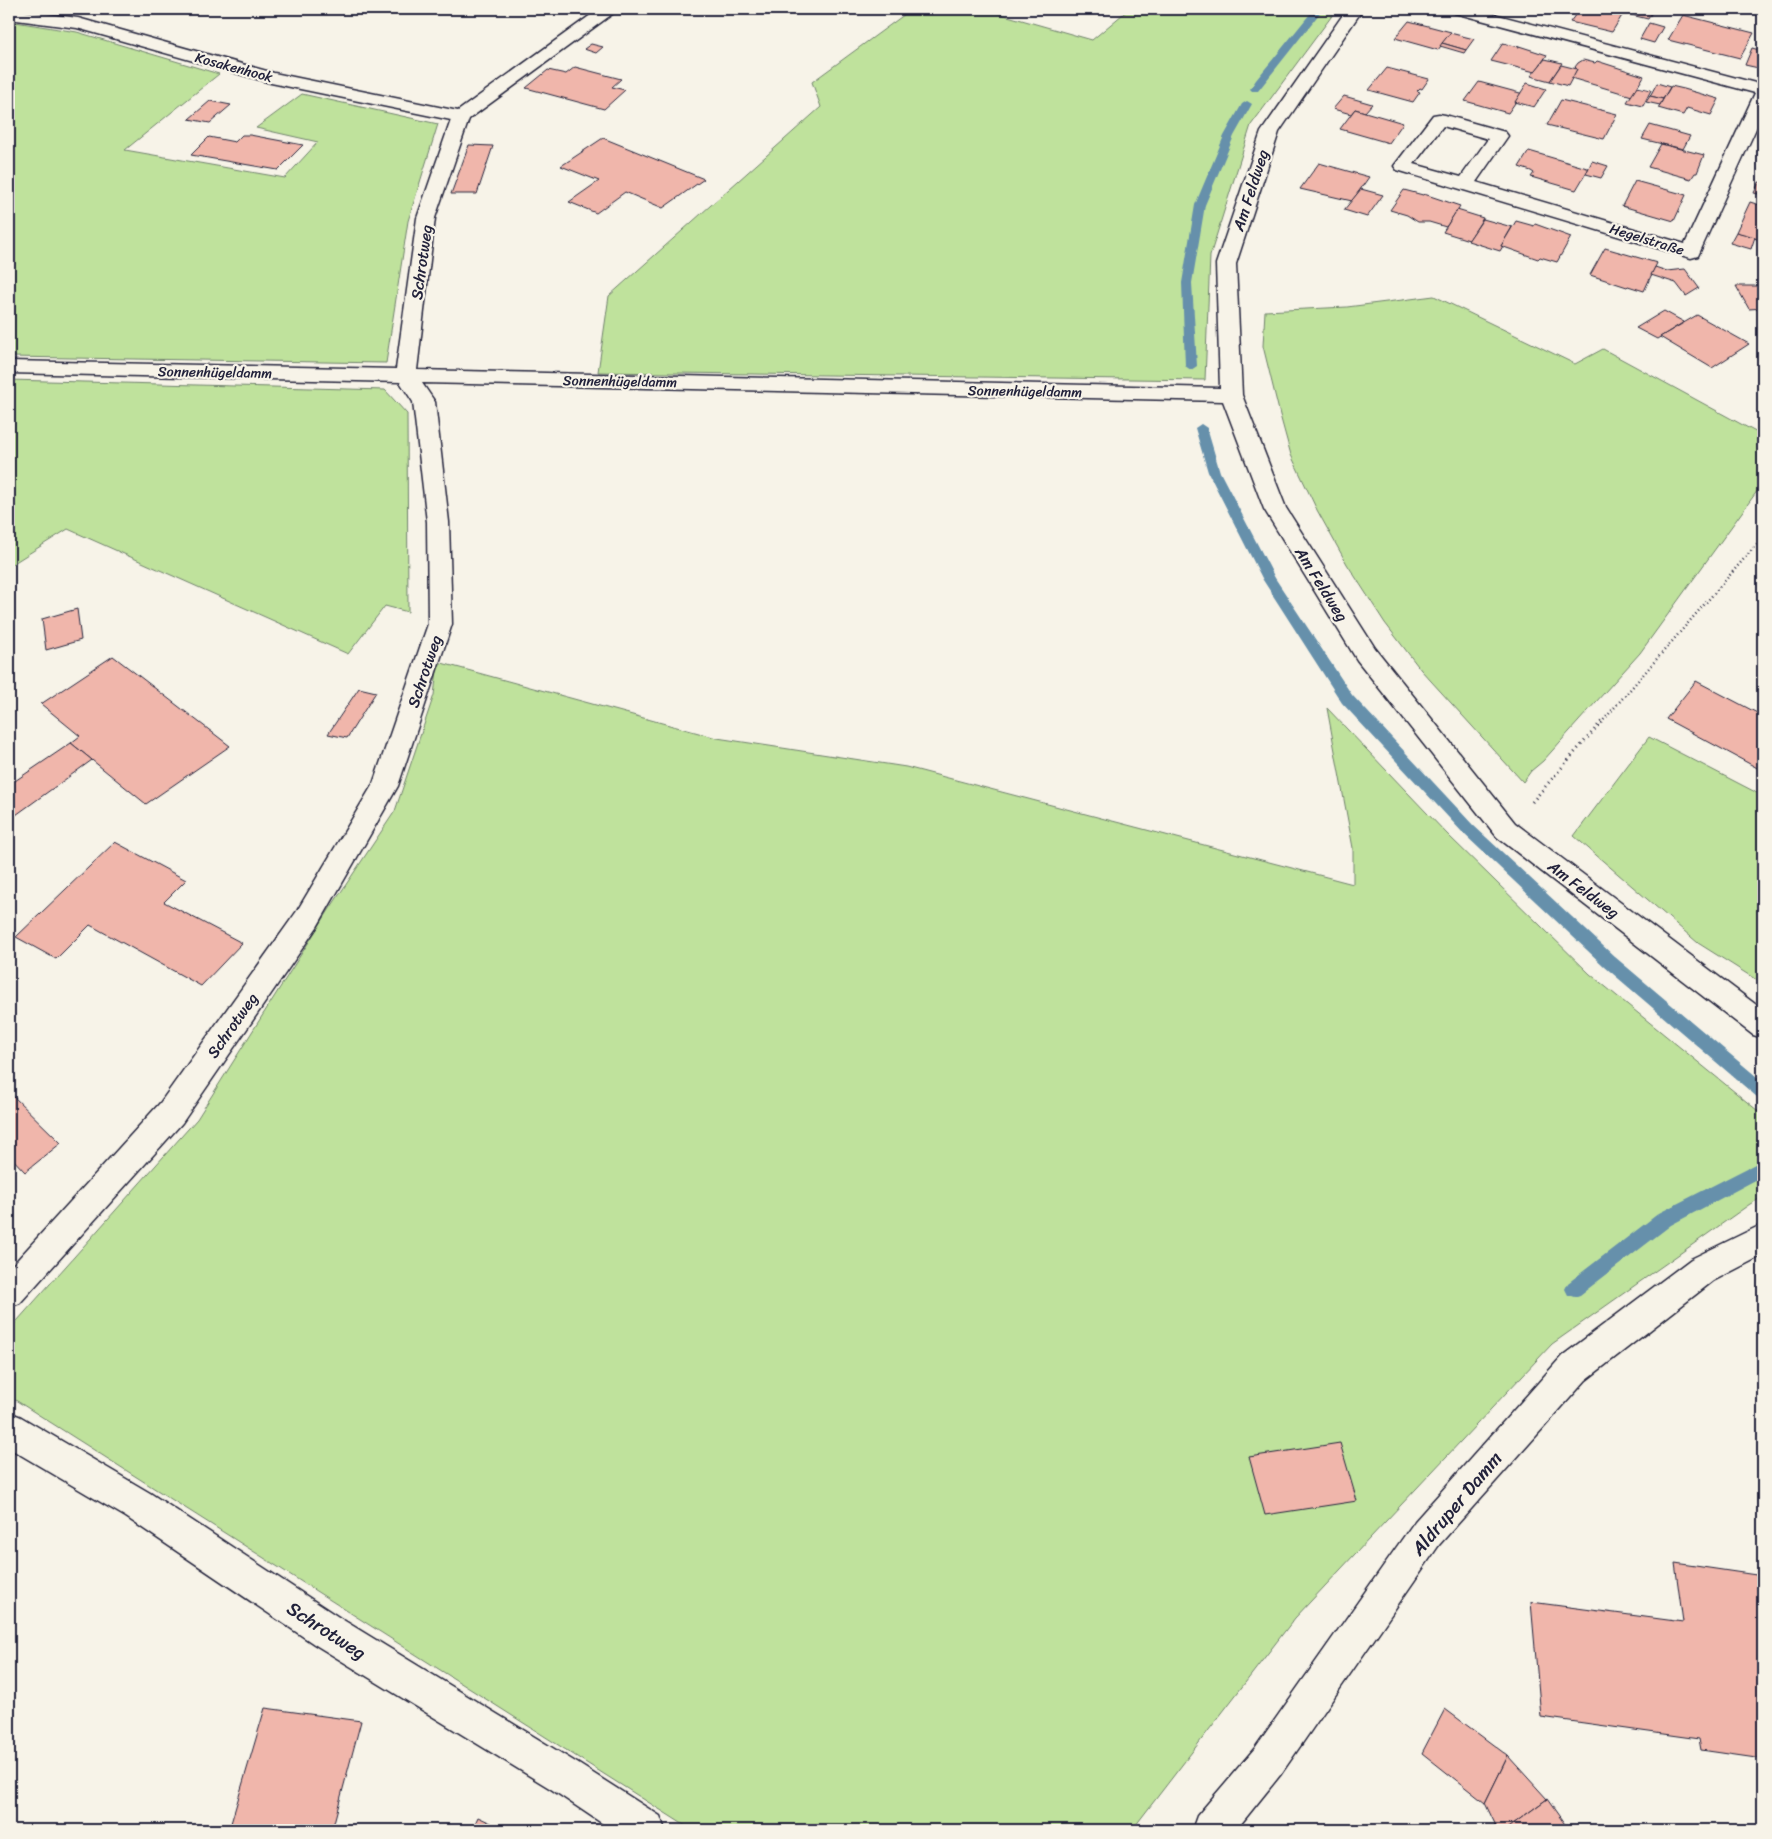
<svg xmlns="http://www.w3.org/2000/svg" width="1772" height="1839" font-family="Sriracha,sans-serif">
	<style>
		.green { fill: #bfe29c; stroke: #70826c }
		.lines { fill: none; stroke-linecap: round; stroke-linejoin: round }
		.stream { fill: #6690ab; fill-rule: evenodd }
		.building { fill: #f0b6ab; stroke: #22223b }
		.minor-casing { stroke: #22223b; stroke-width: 3 }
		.path-far1 { stroke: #22223b; stroke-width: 2.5; stroke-dasharray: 1 3; stroke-linecap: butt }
		.path { stroke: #22223b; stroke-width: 3; stroke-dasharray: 1 4; stroke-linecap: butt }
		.minor { fill: #f7f3e8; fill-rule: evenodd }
		.labels { text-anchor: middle; stroke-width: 4.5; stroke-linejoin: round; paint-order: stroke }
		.far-street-label { font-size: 14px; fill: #22223b; stroke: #f7f3e8 }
		.street-label { font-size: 16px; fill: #22223b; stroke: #f7f3e8 }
		.near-street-label { font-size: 19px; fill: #22223b; stroke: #f7f3e8 }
	</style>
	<rect width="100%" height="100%" fill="#f7f3e8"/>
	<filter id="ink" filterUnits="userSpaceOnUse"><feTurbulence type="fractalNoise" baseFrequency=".02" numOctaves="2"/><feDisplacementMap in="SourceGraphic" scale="10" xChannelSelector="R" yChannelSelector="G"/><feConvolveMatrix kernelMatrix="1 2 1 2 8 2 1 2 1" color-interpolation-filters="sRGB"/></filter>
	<g filter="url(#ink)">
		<g class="green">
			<polygon points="912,9 983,9 1092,40 1129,9 1337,9 1251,125 1210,256 1205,380 598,372 609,296 821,107 812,82"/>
			<polygon points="9,21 77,32 219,74 125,150 285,178 318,142 256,128 302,94 438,124 408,221 386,363 9,357"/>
			<polygon points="1434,296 1575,364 1603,349 1763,436 1763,483 1640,653 1543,761 1531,771 1523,782 1421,670 1385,623 1347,564 1317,510 1291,455 1280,415 1263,346 1265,311 1347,307"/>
			<polygon points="9,380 385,390 407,414 408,612 385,606 348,654 68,529 9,566"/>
			<polygon points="438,662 717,738 906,767 1353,884 1353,848 1327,708 1447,834 1590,974 1763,1115 1763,1197 1750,1204 1552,1344 1295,1618 1132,1830 692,1830 9,1396 9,1330 197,1119 329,910 395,811 434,695"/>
			<polygon points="1649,737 1763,796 1763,984 1698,943 1574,836"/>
		</g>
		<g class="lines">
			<g class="stream">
				<polygon points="1314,9 1323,9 1258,91 1252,91 1250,89 1256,80"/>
				<polygon points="1247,101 1252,104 1234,136 1205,205 1192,283 1197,366 1191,370 1185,366 1182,283 1195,205 1224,136 1242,104"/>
				<polygon points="1201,424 1207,428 1220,472 1275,578 1352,695 1473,825 1615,957 1763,1082 1763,1099 1757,1097 1605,967 1463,833 1342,703 1263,580 1208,472 1195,428"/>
				<polygon points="1763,1160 1763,1176 1671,1225 1580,1295 1574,1297 1568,1295 1565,1289 1568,1283 1659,1213"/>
			</g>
		</g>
		<g class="building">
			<polygon points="1556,9 1626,9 1612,32 1570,22 1576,14"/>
			<polygon points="1626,9 1654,9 1648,19 1623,13"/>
			<polygon points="1683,15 1754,33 1740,58 1668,40"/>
			<polygon points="1409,21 1451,32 1438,50 1395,38"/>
			<polygon points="1649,23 1663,27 1654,43 1640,39"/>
			<polygon points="1450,33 1474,39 1466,50 1442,43"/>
			<polygon points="1442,43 1466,50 1464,53 1440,46"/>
			<polygon points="1503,43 1519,47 1519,46 1547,55 1535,72 1491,61"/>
			<polygon points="591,44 603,47 596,53 584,49"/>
			<polygon points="1752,48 1763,51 1763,69 1745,65"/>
			<polygon points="1545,59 1562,63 1550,81 1531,76"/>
			<polygon points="1583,60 1595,63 1597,61 1644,76 1632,96 1571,78 1577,69 1575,67 1578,63"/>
			<polygon points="1561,65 1577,69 1568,86 1550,81"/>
			<polygon points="575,67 621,79 612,87 625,90 604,109 526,88 548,70 566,74"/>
			<polygon points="1387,68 1429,79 1422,89 1420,88 1417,91 1420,92 1413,102 1369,90"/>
			<polygon points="1479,82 1520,93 1522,93 1508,113 1465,101"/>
			<polygon points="1527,83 1546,89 1534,107 1515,102"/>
			<polygon points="1657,83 1670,87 1663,99 1650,96"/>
			<polygon points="1671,86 1684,89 1719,99 1711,115 1687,108 1683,115 1658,108"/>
			<polygon points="1637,87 1651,90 1643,106 1627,102"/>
			<polygon points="1344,96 1372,104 1365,112 1355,109 1351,114 1333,109"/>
			<polygon points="1650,96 1663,99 1660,105 1646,102"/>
			<polygon points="1561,100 1617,114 1604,139 1547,125"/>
			<polygon points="210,101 231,105 210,123 189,119"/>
			<polygon points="1355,109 1365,112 1403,123 1389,143 1340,129"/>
			<polygon points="1650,125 1690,136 1683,149 1642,139"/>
			<polygon points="242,135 250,135 303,145 278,170 191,155 209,137 235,142"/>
			<polygon points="603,138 704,179 663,208 625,192 596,213 569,202 599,181 561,166"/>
			<polygon points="1661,144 1704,155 1697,173 1695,173 1691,179 1648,167"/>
			<polygon points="469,145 493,146 477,194 451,194"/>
			<polygon points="1529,151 1587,168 1589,168 1576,190 1531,177 1534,173 1531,171 1519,167"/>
			<polygon points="1592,161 1608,166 1601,178 1586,174"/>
			<polygon points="1319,163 1369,177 1352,201 1300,189"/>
			<polygon points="1635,181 1686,195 1674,221 1622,206"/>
			<polygon points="1759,182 1763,183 1763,195 1754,193"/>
			<polygon points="1361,189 1383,195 1367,217 1344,210"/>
			<polygon points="1404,190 1423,195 1424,194 1460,206 1446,227 1429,222 1418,222 1407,215 1390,210"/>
			<polygon points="1750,202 1763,206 1763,241 1736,232"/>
			<polygon points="1457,210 1483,218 1469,240 1443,232"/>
			<polygon points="1483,219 1512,227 1501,246 1503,246 1500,251 1468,241"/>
			<polygon points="1516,221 1534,226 1535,224 1571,237 1557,262 1540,257 1538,259 1501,246"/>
			<polygon points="1736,232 1755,237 1751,249 1730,243"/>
			<polygon points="1605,248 1657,263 1644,291 1628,286 1627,287 1590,275"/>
			<polygon points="1655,267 1667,271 1685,269 1699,288 1686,296 1676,283 1651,275"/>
			<polygon points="1736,286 1763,286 1763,308 1749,309"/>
			<polygon points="1664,311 1684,322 1657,339 1636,328"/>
			<polygon points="1697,315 1749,344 1712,368 1660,337"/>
			<polygon points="77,609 81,640 46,650 42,619"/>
			<polygon points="113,656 230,746 146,804 71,743 80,736 41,704"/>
			<polygon points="1696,681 1763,716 1763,771 1666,719"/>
			<polygon points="359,688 376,692 347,738 328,734"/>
			<polygon points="71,743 92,760 9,820 9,785"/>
			<polygon points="115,842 186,880 164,902 242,943 201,986 90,925 56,959 16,937"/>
			<polygon points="9,1092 61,1143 25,1172 9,1155"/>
			<polygon points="1340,1443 1357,1501 1265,1515 1249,1457"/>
			<polygon points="1675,1563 1763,1576 1763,1759 1701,1750 1699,1739 1541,1717 1531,1602 1683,1622"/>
			<polygon points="265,1708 361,1721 332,1830 229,1830"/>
			<polygon points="1445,1709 1508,1756 1485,1803 1422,1753"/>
			<polygon points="1508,1756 1547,1799 1505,1830 1498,1830 1485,1803"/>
			<polygon points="1547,1799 1569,1830 1505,1830"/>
			<polygon points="478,1817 506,1830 472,1830"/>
		</g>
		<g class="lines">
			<g class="minor-casing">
				<g id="minor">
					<polygon points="9,9 78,18 274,73 458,111 599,9 617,9 615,12 469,119 435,218 417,370 1220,388 1216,264 1261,132 1347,9 1363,9 1279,132 1236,264 1242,395 1286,508 1375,648 1515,823 1763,1010 1763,1038 1753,1035 1497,837 1357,660 1264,509 1223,401 422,383 435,402 449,522 452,624 398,786 317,927 182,1123 20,1303 9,1307 9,1269 160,1103 297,911 373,784 428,624 427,522 413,402 400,382 9,373 9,361 396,369 417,218 451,120 271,83 77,28 9,19"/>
					<path d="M1449 9H1475L1763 85V113L1698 256 1691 258 1684 256 1397 170 1394 166 1433 115 1439 114 1445 115 1505 132 1508 136 1476 182 1685 244 1755 93 1451 12ZM1443 126 1488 139 1461 177 1414 164Z"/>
					<polygon points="1763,1224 1763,1255 1713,1281 1586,1380 1439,1545 1281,1774 1236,1830 1192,1830 1197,1816 1255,1748 1415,1521 1562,1356 1691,1259"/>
					<polygon points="9,1412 21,1417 150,1493 340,1618 577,1763 660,1816 665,1830 612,1830 551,1789 314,1644 126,1517 9,1448"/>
				</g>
			</g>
			<polyline class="path-far1" points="1601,723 1763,537"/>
			<polyline class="path" points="1532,802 1602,721"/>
			<use href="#minor" class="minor"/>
		</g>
	</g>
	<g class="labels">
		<g class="far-street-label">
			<text transform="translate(234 67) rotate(15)" y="5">Kosakenhook</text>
			<text transform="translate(1647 239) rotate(17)" y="5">Hegelstraße</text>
			<text transform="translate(215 372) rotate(1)" y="5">Sonnenhügeldamm</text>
			<text transform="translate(620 381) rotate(1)" y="5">Sonnenhügeldamm</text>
			<text transform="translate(1025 391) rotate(1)" y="5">Sonnenhügeldamm</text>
		</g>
		<g class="street-label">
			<text transform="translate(1250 190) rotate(-72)" y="6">Am Feldweg</text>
			<text transform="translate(421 262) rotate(-82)" y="6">Schrotweg</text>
			<text transform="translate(1322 584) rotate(58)" y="6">Am Feldweg</text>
			<text transform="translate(424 671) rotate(-71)" y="6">Schrotweg</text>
			<text transform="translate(1584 889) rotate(37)" y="6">Am Feldweg</text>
			<text transform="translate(232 1025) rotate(-55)" y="6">Schrotweg</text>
		</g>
		<g class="near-street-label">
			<text transform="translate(1456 1503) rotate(-50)" y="7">Aldruper Damm</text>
			<text transform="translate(327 1630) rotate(33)" y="7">Schrotweg</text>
		</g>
	</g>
	<rect width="1772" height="1839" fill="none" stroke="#f7f3e8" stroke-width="30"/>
	<rect x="15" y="15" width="1742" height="1809" fill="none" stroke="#22223b" stroke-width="2" filter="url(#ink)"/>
</svg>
